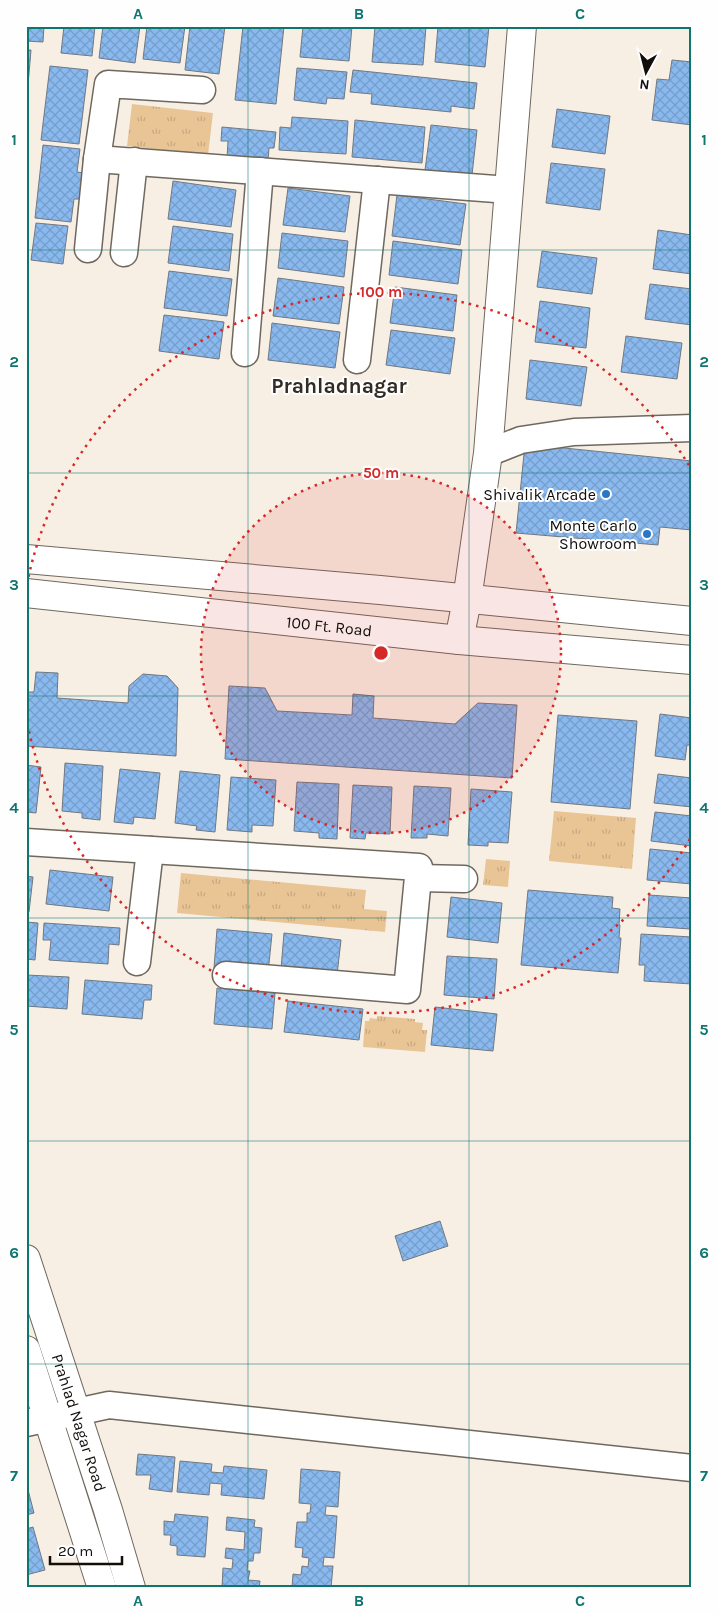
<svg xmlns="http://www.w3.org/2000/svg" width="718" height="1614" font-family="Karla,sans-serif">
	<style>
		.grass { fill: url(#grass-tufts) }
		.building { fill: url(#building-cross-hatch); stroke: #707882 }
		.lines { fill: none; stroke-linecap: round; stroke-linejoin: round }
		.street-casing { stroke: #6f685e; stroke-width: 29 }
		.secondary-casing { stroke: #6f685e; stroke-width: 30 }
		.primary-casing { stroke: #6f685e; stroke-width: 30 }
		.street { stroke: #fff; stroke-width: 26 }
		.secondary { stroke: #fff; stroke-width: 28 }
		.primary { stroke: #fff; stroke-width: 28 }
		.grid { fill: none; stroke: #0f766e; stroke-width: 1; stroke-opacity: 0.55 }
		.ring { fill: none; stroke: #d62828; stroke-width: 2.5; stroke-dasharray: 2.5 5 }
		.poi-dot { fill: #2777c6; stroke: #fefefe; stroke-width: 2 }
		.labels { text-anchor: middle; stroke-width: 4; stroke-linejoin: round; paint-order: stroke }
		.poi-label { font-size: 16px; fill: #120f0b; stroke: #fefefe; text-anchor: end }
		.street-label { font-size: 16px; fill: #120f0b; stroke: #fefefe }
		.district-label { font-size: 21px; font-weight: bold; fill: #332c24; stroke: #fefefe }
		.centre { fill: #d62828; stroke: #fefefe; stroke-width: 2.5 }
		.ring-label { font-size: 15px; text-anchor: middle; font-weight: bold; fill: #d62828; stroke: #fefefe; stroke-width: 4; stroke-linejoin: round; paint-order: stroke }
		.neatline { fill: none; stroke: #0f766e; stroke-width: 2 }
		.grid-label { font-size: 16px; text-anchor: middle; font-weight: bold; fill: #0f766e }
	</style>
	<defs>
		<pattern id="grass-tufts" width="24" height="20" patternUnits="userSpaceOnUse" patternTransform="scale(1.25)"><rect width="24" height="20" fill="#e9c596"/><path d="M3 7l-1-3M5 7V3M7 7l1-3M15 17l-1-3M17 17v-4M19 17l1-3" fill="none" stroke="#c7a880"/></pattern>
		<pattern id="building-cross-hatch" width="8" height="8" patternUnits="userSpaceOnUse" patternTransform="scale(1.25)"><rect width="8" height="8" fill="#89b9ee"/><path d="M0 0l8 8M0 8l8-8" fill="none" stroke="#759ecb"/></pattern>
	</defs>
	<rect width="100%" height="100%" fill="#f8efe4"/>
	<g class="grass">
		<polygon points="132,104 213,113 208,155 127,146"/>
		<polygon points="554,811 636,818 632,869 549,861"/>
		<polygon points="486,859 510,861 508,887 483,885"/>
		<polygon points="181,873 366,890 364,909 387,911 385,932 177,913"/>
		<polygon points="377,1016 415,1019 415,1022 423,1023 422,1030 427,1030 425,1052 363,1047 365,1021 369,1021 370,1018 377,1019"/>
	</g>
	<g class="building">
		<polygon points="26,26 44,26 43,42 26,41"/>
		<polygon points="64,26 95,26 92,56 61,53"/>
		<polygon points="103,26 140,26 135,63 99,58"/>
		<polygon points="147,26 185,26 180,63 143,59"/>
		<polygon points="190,26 225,26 219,74 185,70"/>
		<polygon points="243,26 284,26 276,104 235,100"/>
		<polygon points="303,26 352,26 349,61 300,57"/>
		<polygon points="375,26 426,26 423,65 372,62"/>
		<polygon points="438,26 489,26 485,67 435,62"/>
		<polygon points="26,50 31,50 27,97 26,97"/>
		<polygon points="672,60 692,62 692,125 652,120 657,79 669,80"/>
		<polygon points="50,66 88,70 79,144 41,140"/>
		<polygon points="297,68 347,72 344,99 327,98 326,104 294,100"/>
		<polygon points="353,70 477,83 474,109 451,106 451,112 371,104 372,94 350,92"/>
		<polygon points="557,109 610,116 605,154 552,147"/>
		<polygon points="292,117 348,121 346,154 279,150 280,127 291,128"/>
		<polygon points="355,120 425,127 422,163 352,157"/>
		<polygon points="431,125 477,130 472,175 425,170"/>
		<polygon points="222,127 276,132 274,148 269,148 268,161 227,158 228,141 221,141"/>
		<polygon points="43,145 80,149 77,172 84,173 81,199 74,199 71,222 35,218"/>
		<polygon points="551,163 605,169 600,210 546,203"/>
		<polygon points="173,181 236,190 231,227 168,219"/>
		<polygon points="288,188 350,196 345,232 283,225"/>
		<polygon points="397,195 466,204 460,245 392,236"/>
		<polygon points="36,223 68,226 63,264 31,260"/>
		<polygon points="173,226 233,234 229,271 168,263"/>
		<polygon points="658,230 692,235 692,274 653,269"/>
		<polygon points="282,233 348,241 344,277 278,268"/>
		<polygon points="393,241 462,250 458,284 389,275"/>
		<polygon points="542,251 597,258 592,294 537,287"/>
		<polygon points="169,271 232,279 227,316 164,308"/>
		<polygon points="278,278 344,287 339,324 273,316"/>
		<polygon points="650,284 692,289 692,325 645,319"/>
		<polygon points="395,287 457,295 453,331 390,323"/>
		<polygon points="540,301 590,308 586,348 535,342"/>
		<polygon points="164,315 224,322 219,359 159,351"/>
		<polygon points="272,323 340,332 335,368 268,360"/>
		<polygon points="391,330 455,338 450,374 386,365"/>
		<polygon points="626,336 682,343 677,379 621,372"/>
		<polygon points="530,360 587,367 581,406 526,399"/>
		<polygon points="525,444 692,461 692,530 660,527 658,545 516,533"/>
		<polygon points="36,672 58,673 57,698 128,703 129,686 143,674 167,676 178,688 176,756 26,746 26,692 34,692"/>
		<polygon points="229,686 265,688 277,711 352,715 353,694 374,696 373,718 455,724 478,703 517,705 512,778 225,759"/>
		<polygon points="660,714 692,718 692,745 687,745 685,760 655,756"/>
		<polygon points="558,715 637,721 630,809 551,802"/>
		<polygon points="65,763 103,766 100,820 82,818 82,813 62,811"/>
		<polygon points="26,765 41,767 36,813 26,812"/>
		<polygon points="120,769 160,773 155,819 134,817 133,824 114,822"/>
		<polygon points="180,771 220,775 215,832 196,830 197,826 175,823"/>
		<polygon points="658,774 692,778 692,807 654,803"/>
		<polygon points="231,777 276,780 273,826 252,825 252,832 227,830"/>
		<polygon points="297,782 339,784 337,839 319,838 319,833 294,831"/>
		<polygon points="353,785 392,787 390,834 366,833 365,839 350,838"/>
		<polygon points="414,786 451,788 448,836 427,834 427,838 411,838"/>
		<polygon points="471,789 512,792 508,843 488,842 488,846 468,845"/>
		<polygon points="655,812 692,816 692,846 651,841"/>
		<polygon points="650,849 692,853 692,884 647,880"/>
		<polygon points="50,870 113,877 109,911 46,904"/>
		<polygon points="26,876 33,877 29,912 26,912"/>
		<polygon points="528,890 613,897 612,908 620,909 619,925 620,925 619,938 621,938 618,973 521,965"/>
		<polygon points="649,895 692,898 690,929 647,926"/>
		<polygon points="451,897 502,903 498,943 447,937"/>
		<polygon points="26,922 38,923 35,960 26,959"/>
		<polygon points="44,923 120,928 119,945 109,944 108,964 49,960 51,940 43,940"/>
		<polygon points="217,929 272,934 268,973 214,968"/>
		<polygon points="284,933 341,940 337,975 281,969"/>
		<polygon points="641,934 692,937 692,984 644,981 645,965 639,965"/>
		<polygon points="447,956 497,959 494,999 444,995"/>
		<polygon points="26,975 69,977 67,1009 26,1006"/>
		<polygon points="85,980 152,985 151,1000 144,1000 142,1019 82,1014"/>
		<polygon points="217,988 275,993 272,1029 214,1024"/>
		<polygon points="288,1001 363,1009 359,1040 284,1032"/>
		<polygon points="435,1007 497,1014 493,1051 431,1045"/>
		<polygon points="440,1221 448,1246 403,1261 395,1236"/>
		<polygon points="138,1454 175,1457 172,1492 149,1489 151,1475 136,1475"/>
		<polygon points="180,1461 212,1464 211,1472 223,1473 224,1466 267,1470 264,1499 221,1495 222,1484 210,1483 209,1495 177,1492"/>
		<polygon points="301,1469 340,1472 338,1507 326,1506 325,1515 337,1516 334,1558 324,1557 323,1566 333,1566 331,1588 292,1588 293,1574 301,1575 302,1566 308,1567 309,1558 302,1557 303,1548 295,1547 297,1522 307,1522 307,1513 310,1513 311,1504 299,1503"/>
		<polygon points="26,1482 34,1513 26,1515"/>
		<polygon points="175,1514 208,1517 205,1557 177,1555 177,1546 170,1545 171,1535 164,1535 164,1521 174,1522"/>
		<polygon points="227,1517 255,1520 254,1527 262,1528 260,1553 254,1553 253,1561 248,1561 247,1571 250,1571 248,1580 260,1581 259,1588 222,1588 223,1568 232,1569 233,1559 225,1558 226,1548 244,1550 245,1532 226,1530"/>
		<polygon points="33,1527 45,1570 26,1575 26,1529"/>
	</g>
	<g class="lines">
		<g class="street-casing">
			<g id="street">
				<polyline points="97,159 509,190"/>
				<polyline points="88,249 97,159 108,84 202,90"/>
				<polyline points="124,253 134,161"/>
				<polyline points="245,353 260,171"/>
				<polyline points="357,360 377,180"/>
				<polyline points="488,453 521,440 574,432 692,428"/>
				<polyline points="26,842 419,867 407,990 226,975"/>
				<polyline points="418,878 464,879"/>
				<polyline points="137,962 150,850"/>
				<polyline points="26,1423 109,1405 692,1468"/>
			</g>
		</g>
		<g class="secondary-casing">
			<g id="secondary">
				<polyline points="459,640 467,600 488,453 522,26"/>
				<path id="s1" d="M26 1259 108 1510 131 1588"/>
				<polyline points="26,1350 102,1588"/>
			</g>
		</g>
		<g class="primary-casing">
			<g id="primary">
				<polyline points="26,559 380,590 692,621"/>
				<path id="s2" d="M26 593 459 640 692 660"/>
			</g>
		</g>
		<use href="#street" class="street"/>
		<use href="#secondary" class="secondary"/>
		<use href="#primary" class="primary"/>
	</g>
	<path class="grid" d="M248 26V1588M469 26V1588M26 250H692M26 473H692M26 696H692M26 918H692M26 1141H692M26 1364H692"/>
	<circle cx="381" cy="653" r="180" fill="#d62828" fill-opacity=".12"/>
	<g class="ring">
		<circle cx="381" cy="653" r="180"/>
		<path d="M690 839A361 361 0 0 1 27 722M27 584A361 361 0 0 1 690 467"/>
	</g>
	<g class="poi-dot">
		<circle cx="606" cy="494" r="5"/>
		<circle cx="647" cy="534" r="5"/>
	</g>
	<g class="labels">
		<g class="poi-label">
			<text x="596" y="500">Shivalik Arcade</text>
			<text x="637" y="531">Monte Carlo<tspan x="637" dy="18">Showroom</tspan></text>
		</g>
		<g class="street-label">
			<text dy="6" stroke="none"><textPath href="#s2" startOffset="305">100 Ft. Road</textPath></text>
			<text dy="6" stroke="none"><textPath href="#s1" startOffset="172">Prahlad Nagar Road</textPath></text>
		</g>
		<g class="district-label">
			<text x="339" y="393">Prahladnagar</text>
		</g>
	</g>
	<circle cx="381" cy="653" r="8" class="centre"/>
	<g class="ring-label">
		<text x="381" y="297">100 m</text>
		<text x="381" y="478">50 m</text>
	</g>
	<rect width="718" height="1614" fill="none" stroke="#fefefe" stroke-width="55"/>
	<g transform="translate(646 72) rotate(187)" stroke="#fefefe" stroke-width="4" paint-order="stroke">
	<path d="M0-4L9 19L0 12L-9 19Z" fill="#120f0b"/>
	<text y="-8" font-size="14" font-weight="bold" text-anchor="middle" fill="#120f0b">N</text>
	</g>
	<path d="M50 1556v8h72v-8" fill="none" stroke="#120f0b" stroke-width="2.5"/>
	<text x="58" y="1556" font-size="15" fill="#120f0b" stroke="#fefefe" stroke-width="4" paint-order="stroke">20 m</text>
	<rect x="28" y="28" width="662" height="1558" class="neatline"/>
	<g class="grid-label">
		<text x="138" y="19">A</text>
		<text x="359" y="19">B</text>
		<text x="580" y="19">C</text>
		<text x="14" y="145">1</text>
		<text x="704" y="145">1</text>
		<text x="14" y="367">2</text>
		<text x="704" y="367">2</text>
		<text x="14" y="590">3</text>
		<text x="704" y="590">3</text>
		<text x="14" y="813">4</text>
		<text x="704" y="813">4</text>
		<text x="14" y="1035">5</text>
		<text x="704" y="1035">5</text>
		<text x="14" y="1258">6</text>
		<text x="704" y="1258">6</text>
		<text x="14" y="1481">7</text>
		<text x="704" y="1481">7</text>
		<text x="138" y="1606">A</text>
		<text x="359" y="1606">B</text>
		<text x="580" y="1606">C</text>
	</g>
</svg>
